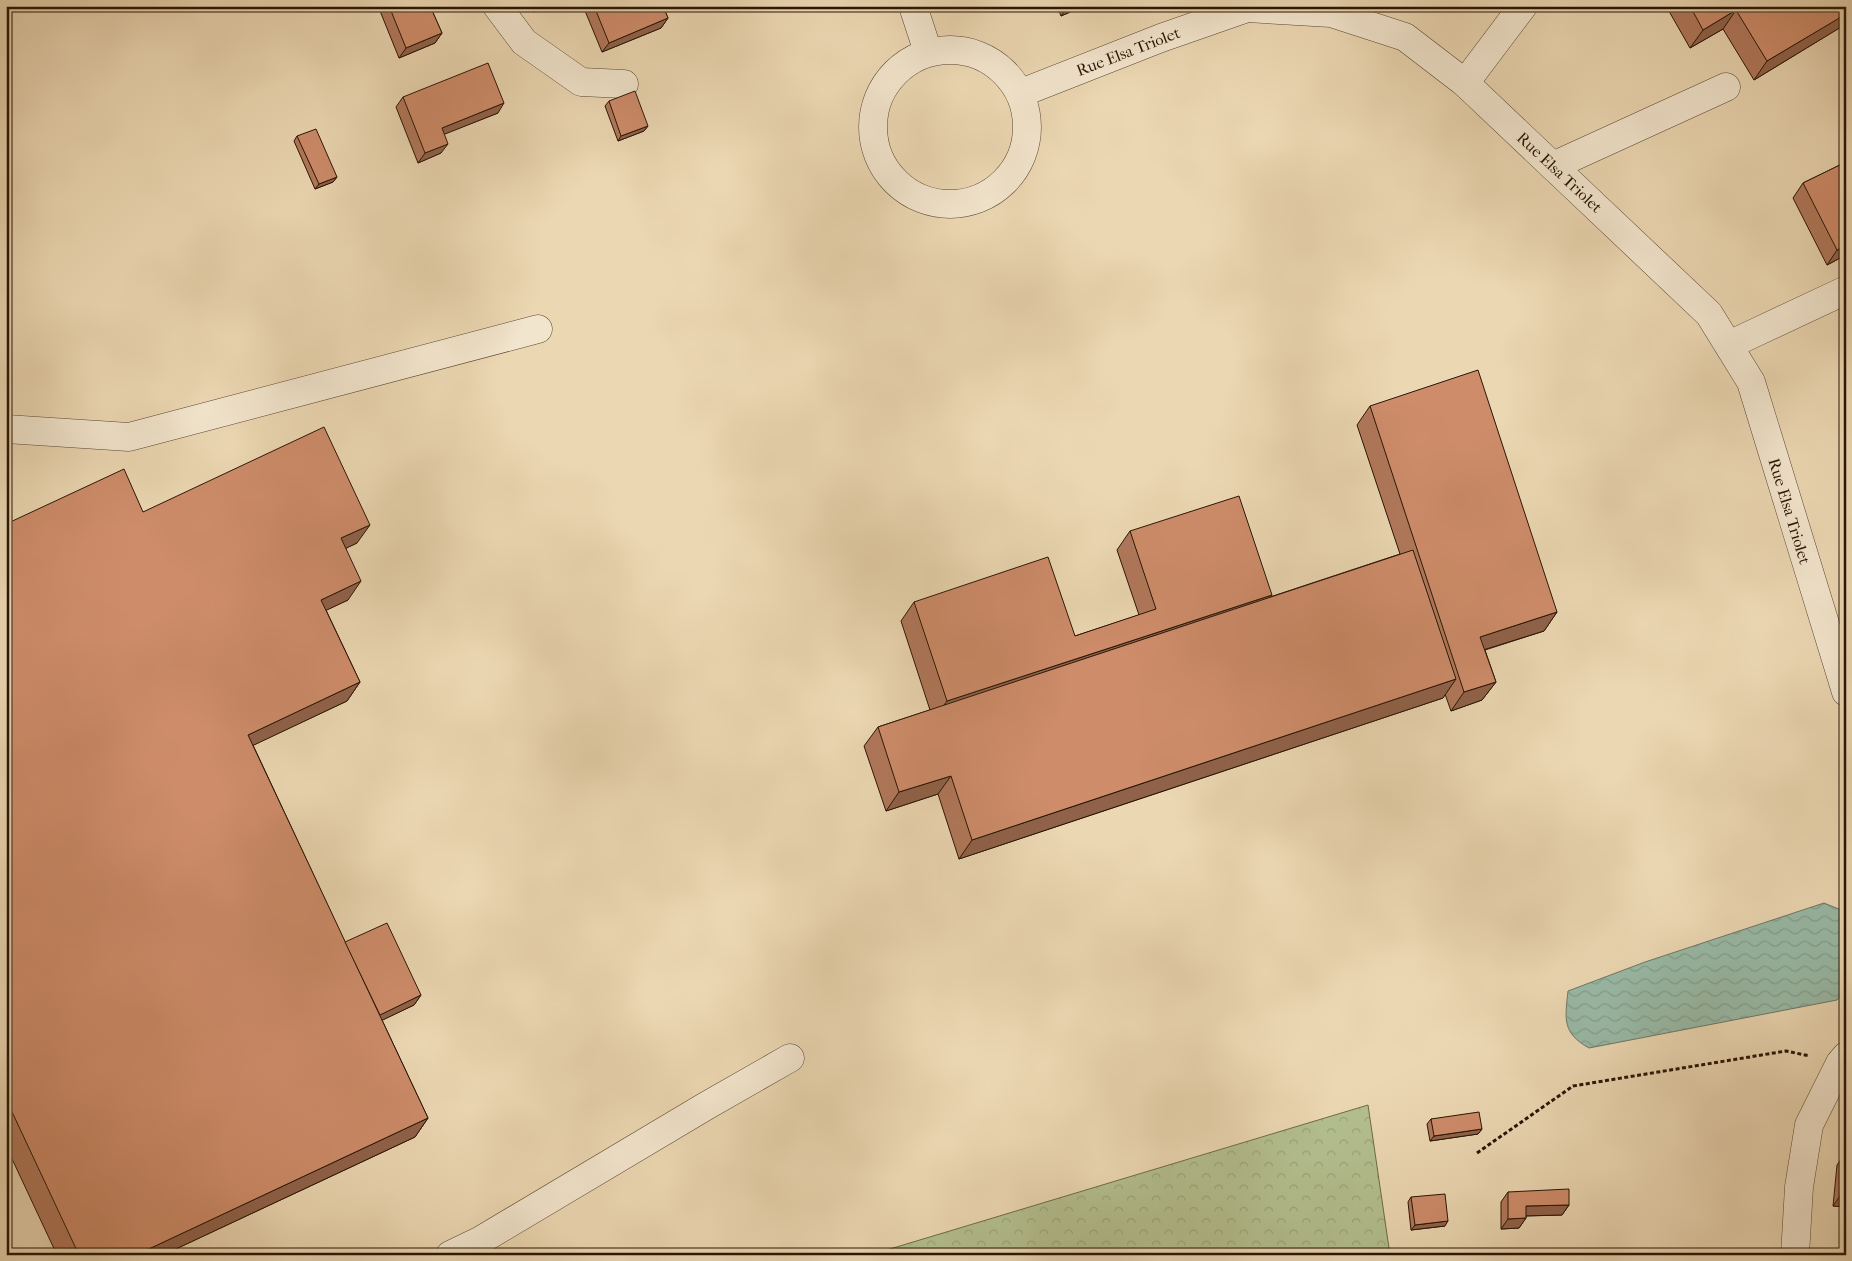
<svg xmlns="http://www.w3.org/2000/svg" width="1852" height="1261" font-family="'IM FELL French Canon',serif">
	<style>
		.forest { fill: url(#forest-crowns); stroke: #6e6a4a }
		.water { fill: url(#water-waves); stroke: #6c7866 }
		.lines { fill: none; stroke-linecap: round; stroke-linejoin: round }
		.minor-casing { stroke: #5a4630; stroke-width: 29 }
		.path { stroke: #291505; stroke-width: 3; stroke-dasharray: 4 2.5; stroke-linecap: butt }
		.minor { stroke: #f2e5cd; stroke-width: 28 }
		.wall { fill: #b1785b; stroke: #291505 }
		.shaded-wall { fill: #90624a; stroke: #291505 }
		.building { fill: #ce8c6a; stroke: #291505 }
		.labels { text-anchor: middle; stroke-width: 4; stroke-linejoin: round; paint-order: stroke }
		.street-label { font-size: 16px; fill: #291505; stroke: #f2e5cd }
	</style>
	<defs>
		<pattern id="forest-crowns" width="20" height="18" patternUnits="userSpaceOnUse" patternTransform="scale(1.25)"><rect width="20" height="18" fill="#b3bf8f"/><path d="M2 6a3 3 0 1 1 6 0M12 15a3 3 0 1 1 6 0" fill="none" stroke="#9aa37a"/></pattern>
		<pattern id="water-waves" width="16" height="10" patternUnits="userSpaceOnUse" patternTransform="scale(1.25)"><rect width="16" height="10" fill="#99baa7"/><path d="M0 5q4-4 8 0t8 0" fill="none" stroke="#849f8e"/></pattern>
	</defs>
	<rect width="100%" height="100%" fill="#ebd7b2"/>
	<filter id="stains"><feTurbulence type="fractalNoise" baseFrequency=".004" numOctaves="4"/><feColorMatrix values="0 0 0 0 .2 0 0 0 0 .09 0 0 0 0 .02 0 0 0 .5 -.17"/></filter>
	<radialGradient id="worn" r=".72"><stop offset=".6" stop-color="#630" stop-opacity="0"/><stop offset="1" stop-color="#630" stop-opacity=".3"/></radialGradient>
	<polygon class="forest" points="1368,1105 1390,1255 870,1255"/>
	<path class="water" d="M1824 903 1846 912V990L1837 1000 1589 1048C1562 1033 1565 1019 1568 991L1645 962Z"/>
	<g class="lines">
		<g class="minor-casing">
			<g id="minor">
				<polyline points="497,6 524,42 581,82 624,84"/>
				<polyline points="913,6 928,52"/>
				<circle cx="950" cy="127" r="77"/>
				<polyline points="1465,83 1523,6"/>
				<polyline points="1021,93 1161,38 1247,8 1331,13 1405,37 1465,83 1709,314 1751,382 1846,692"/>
				<polyline points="1553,166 1726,87"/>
				<polyline points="1729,345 1846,290"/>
				<polyline points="6,429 129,437 538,329"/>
				<polyline points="450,1255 481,1240 706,1106 790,1058"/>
				<polyline points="1795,1255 1799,1187 1809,1125 1840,1063 1846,1056"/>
			</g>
		</g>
		<polyline class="path" points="1477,1153 1573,1086 1786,1051 1810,1056"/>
		<use href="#minor" class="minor"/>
	</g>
	<g class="wall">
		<polygon points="378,6 430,6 442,33 435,43 399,58"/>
		<polygon points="530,6 548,6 533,12"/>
		<polygon points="583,6 663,6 668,18 661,28 602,52"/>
		<polygon points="1057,6 1084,6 1061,16"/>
		<polygon points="1666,6 1846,6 1846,24 1754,80 1723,29 1690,48"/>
		<polygon points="403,97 498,113 444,134 441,153 418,163 396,107"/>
		<polygon points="609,101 648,126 644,131 618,141 605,106"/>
		<polygon points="297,136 337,177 333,182 315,189 294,141"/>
		<polygon points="1846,162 1846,255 1827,265 1793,198 1803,183"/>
		<polygon points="1370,406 1557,612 1544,631 1485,650 1496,682 1482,700 1451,711 1445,694 1443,698 959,859 938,794 886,811 864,746 878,727 930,710 901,621 914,602 1075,636 1139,615 1117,550 1130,531 1272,595 1270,597 1400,554 1357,425"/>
		<polygon points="143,512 357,543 346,548 348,600 326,610 360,682 347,701 253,745 345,942 421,995 414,1005 382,1020 428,1118 415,1137 163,1255 57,1255 6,1146 6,524"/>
		<polygon points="1431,1119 1482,1129 1478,1134 1430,1141 1427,1124"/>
		<polygon points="1844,1155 1846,1207 1833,1206 1837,1165"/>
		<polygon points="1508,1192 1569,1205 1562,1215 1526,1216 1526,1218 1519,1228 1501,1229 1501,1202"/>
		<polygon points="1411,1197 1445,1226 1411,1230 1408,1202"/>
	</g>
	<g class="shaded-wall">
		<polygon points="537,6 548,6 533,12"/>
		<polygon points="1068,6 1084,6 1061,16"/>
		<polygon points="1736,10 1723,29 1690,48 1703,30"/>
		<polygon points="1846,14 1846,24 1754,80 1767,61"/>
		<polygon points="668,18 661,28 602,52 609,43"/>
		<polygon points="442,33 435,43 399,58 406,48"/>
		<polygon points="504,103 498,113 435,138 442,128"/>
		<polygon points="648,126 644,131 618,141 621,136"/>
		<polygon points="448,144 441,153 418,163 425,153"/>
		<polygon points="337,177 333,182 315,189 319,184"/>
		<polygon points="1846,246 1846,255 1827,265 1837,250"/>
		<polygon points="370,525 357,543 328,557 341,538"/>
		<polygon points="361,581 348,600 308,619 321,600"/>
		<polygon points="1272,595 1259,614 933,720 947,701"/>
		<polygon points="1557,612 1544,631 1467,655 1480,637"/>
		<polygon points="1456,679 1443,698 959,859 972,840"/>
		<polygon points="360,682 347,701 235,754 248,735"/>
		<polygon points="1496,682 1482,700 1451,711 1464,692"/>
		<polygon points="951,776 938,794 886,811 899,792"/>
		<polygon points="421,995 414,1005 364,1029 371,1019"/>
		<polygon points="428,1118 415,1137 163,1255 136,1255"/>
		<polygon points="1482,1129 1478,1134 1430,1141 1434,1136"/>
		<polygon points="1840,1196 1846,1196 1846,1207 1833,1206"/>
		<polygon points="1569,1205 1562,1215 1519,1216 1526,1206"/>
		<polygon points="1526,1218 1519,1228 1501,1229 1508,1219"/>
		<polygon points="1448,1221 1445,1226 1411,1230 1415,1225"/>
	</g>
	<g class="building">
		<polygon points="389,6 430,6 442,33 406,48"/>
		<polygon points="594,6 663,6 668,18 609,43"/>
		<polygon points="1690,6 1846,6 1846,14 1767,61 1736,10 1703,30"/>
		<polygon points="488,63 504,103 442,128 448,144 425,153 403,97"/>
		<polygon points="635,91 648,126 621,136 609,101"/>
		<polygon points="316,129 337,177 319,184 297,136"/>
		<polygon points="1846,162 1846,246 1837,250 1803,183"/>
		<polygon points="1478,370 1557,612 1480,637 1496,682 1464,692 1370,406"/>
		<polygon points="324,427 370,525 341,538 361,581 321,600 360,682 248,735 428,1118 136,1255 79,1255 6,1099 6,524 124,469 143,512"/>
		<polygon points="1239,496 1272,595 947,701 914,602 1048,557 1075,636 1156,609 1130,531"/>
		<polygon points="1413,550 1456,679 972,840 951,776 899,792 878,727"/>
		<polygon points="387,923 421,995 380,1015 345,942"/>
		<polygon points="1479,1112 1482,1129 1434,1136 1431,1119"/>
		<polygon points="1844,1155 1846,1155 1846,1196 1840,1196"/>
		<polygon points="1569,1189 1569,1205 1526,1206 1526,1218 1508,1219 1508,1192"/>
		<polygon points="1445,1194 1448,1221 1415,1225 1411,1197"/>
	</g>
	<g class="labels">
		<g class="street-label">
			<text transform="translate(1128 51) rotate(-21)" y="6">Rue Elsa Triolet</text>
			<text transform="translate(1560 172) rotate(43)" y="6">Rue Elsa Triolet</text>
			<text transform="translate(1790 511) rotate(73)" y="6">Rue Elsa Triolet</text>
		</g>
	</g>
	<rect width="1852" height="1261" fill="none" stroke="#ebd7b2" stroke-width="25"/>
	<rect x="8" y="8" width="1837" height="1246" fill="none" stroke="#291505" stroke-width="2.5"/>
	<rect x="12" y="12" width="1827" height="1236" fill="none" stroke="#291505"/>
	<rect width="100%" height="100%" filter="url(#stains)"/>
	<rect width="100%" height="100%" fill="url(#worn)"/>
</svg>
